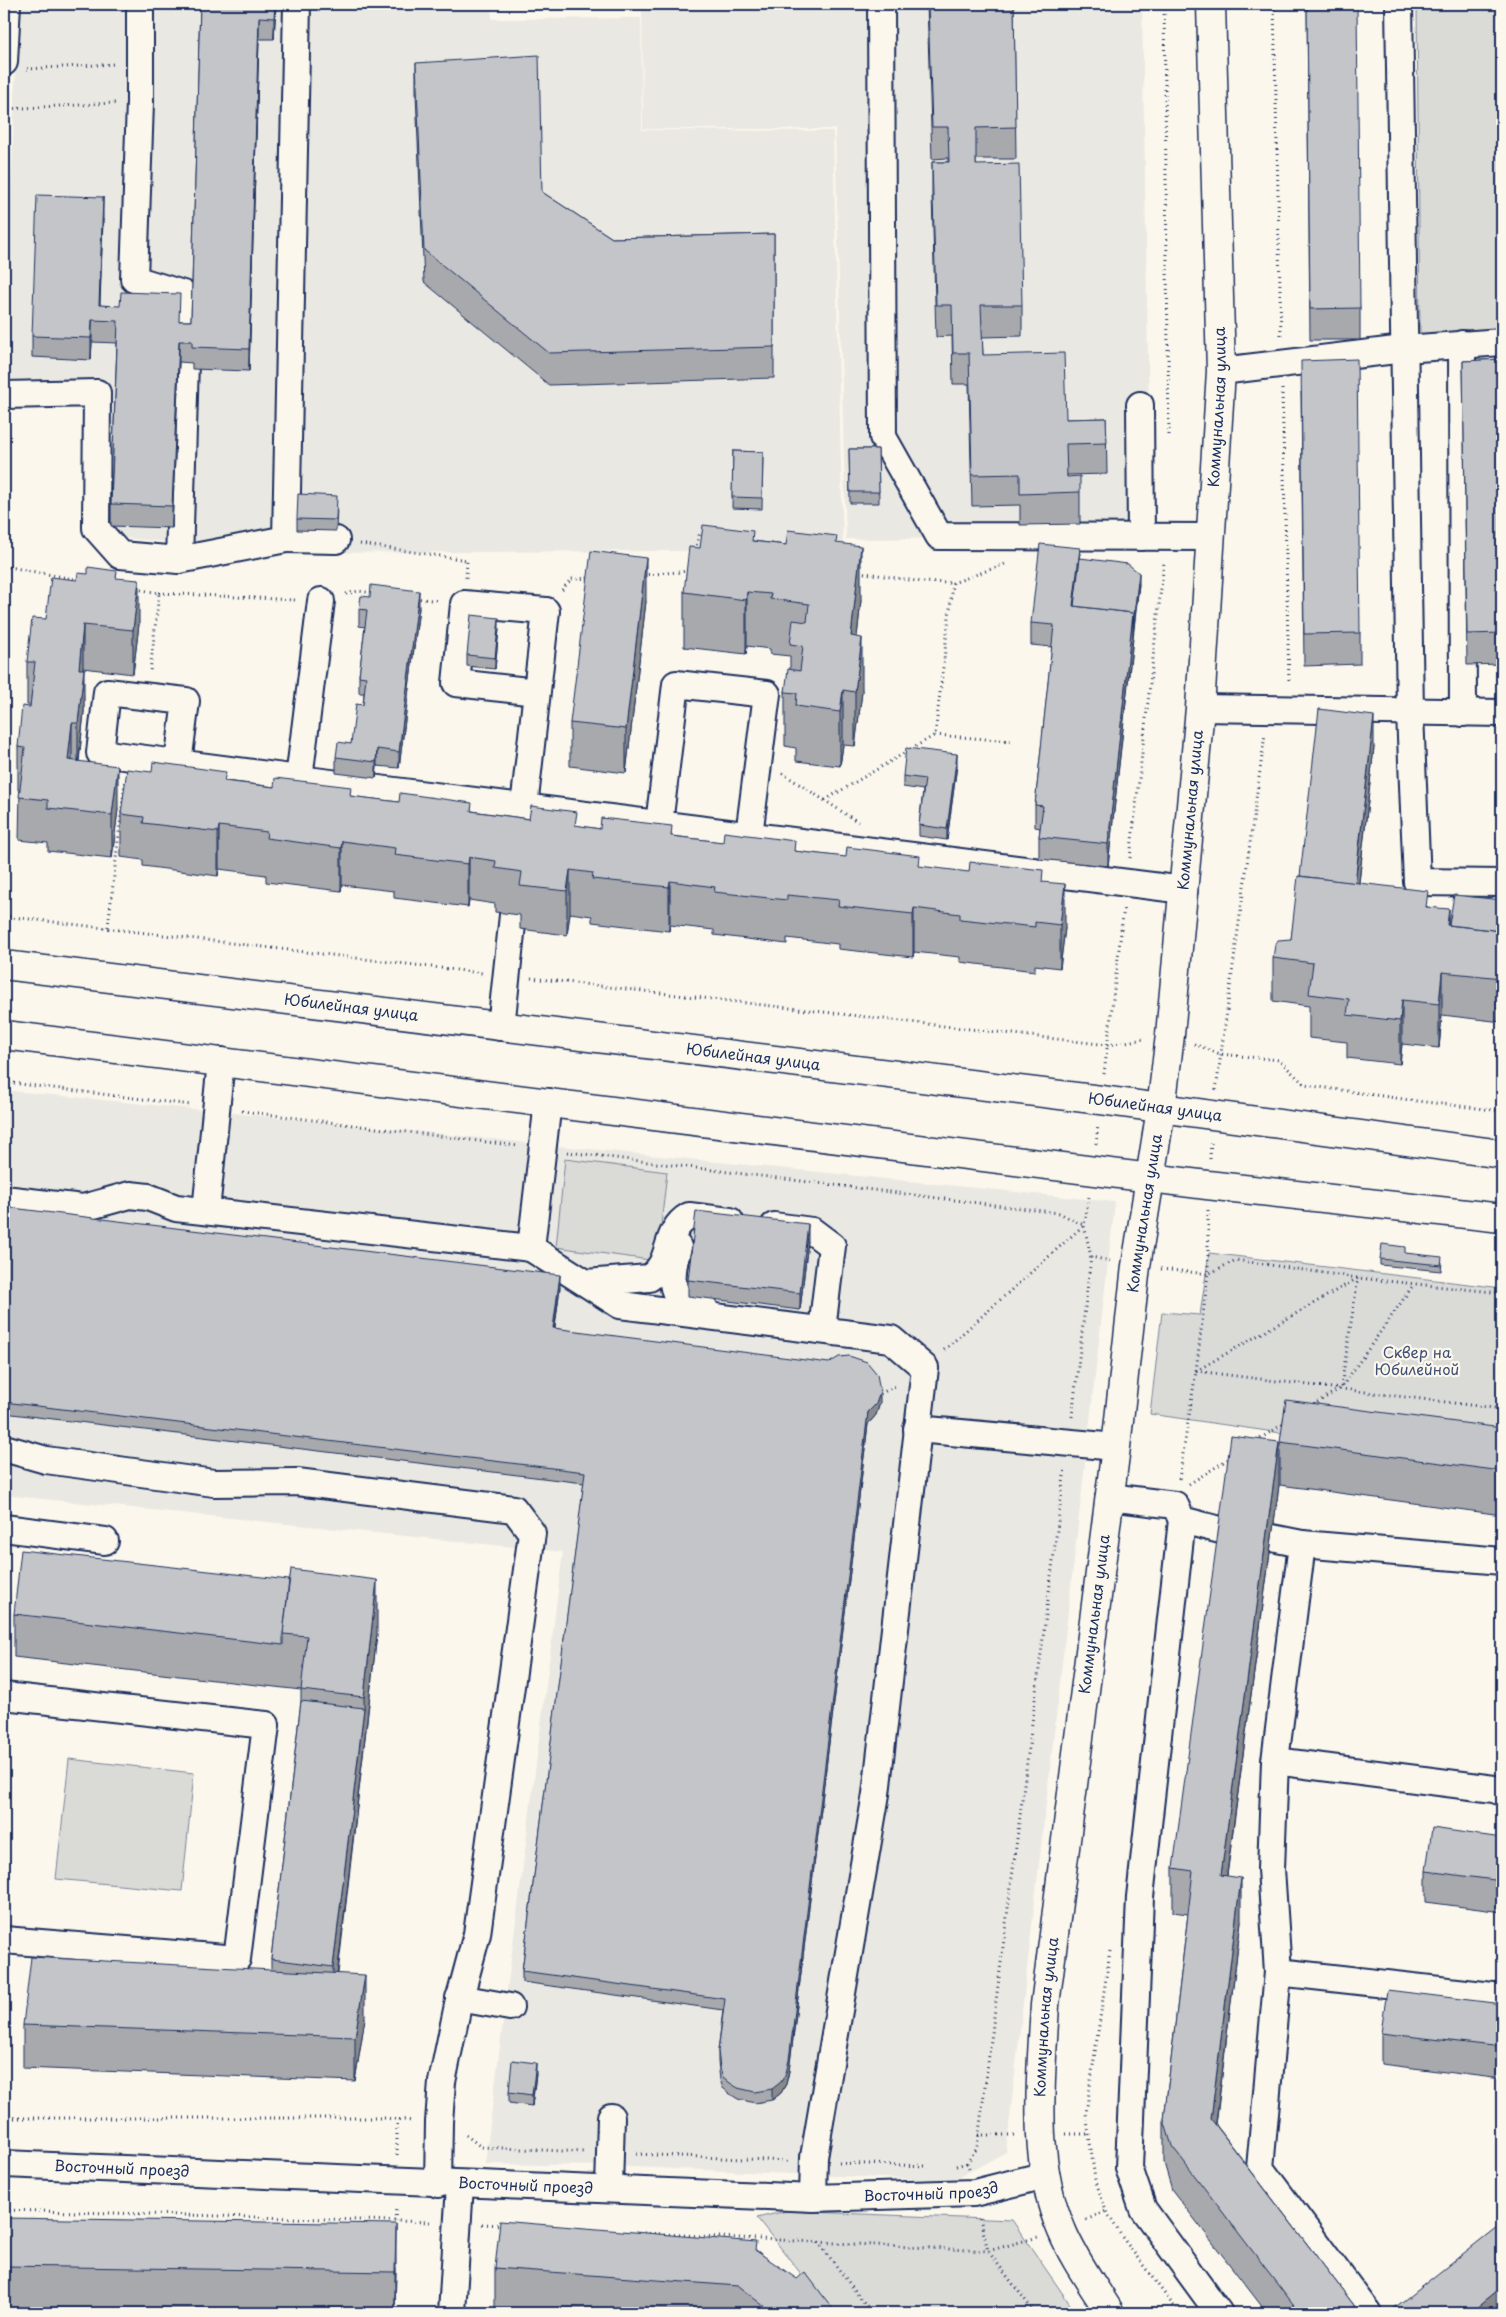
<svg xmlns="http://www.w3.org/2000/svg" width="1506" height="2317" font-family="'Playpen Sans',sans-serif">
	<style>
		.built { fill: #eae8e2 }
		.green { fill: #dadad7; stroke: #7a849a }
		.lines { fill: none; stroke-linecap: round; stroke-linejoin: round }
		.minor-casing { stroke: #1b2f5e; stroke-width: 30 }
		.major-casing { stroke: #1b2f5e; stroke-width: 31 }
		.highway-casing { stroke: #1b2f5e; stroke-width: 31 }
		.path { stroke: #1b2f5e; stroke-width: 3; stroke-dasharray: 1 4; stroke-linecap: butt }
		.minor { stroke: #fbf7ec; stroke-width: 26 }
		.major { stroke: #fbf7ec; stroke-width: 28 }
		.highway { stroke: #fbf7ec; stroke-width: 28 }
		.wall { fill: #a8a9ad; stroke: #1b2f5e }
		.shaded-wall { fill: #888a8d; stroke: #1b2f5e }
		.building { fill: #c3c5c9; stroke: #1b2f5e }
		.labels { text-anchor: middle; stroke-width: 4.5; stroke-linejoin: round; paint-order: stroke }
		.street-label { font-size: 15px; fill: #1b2f5e; stroke: #fbf7ec }
		.park-label { font-size: 15px; fill: #415176; stroke: #fbf7ec }
	</style>
	<rect width="100%" height="100%" fill="#fbf7ec"/>
	<filter id="ink" filterUnits="userSpaceOnUse"><feTurbulence type="fractalNoise" baseFrequency=".02" numOctaves="2"/><feDisplacementMap in="SourceGraphic" scale="10" xChannelSelector="R" yChannelSelector="G"/><feConvolveMatrix kernelMatrix="1 2 1 2 8 2 1 2 1" color-interpolation-filters="sRGB"/></filter>
	<g filter="url(#ink)">
		<g class="built">
			<polygon points="18,4 491,4 492,19 641,18 642,130 833,131 843,550 277,553 86,534 90,382 4,379"/>
			<polygon points="642,4 1142,4 1151,537 846,539 835,129 643,129"/>
			<polygon points="4,1090 1115,1202 1006,2152 952,2181 609,2166 485,2164 563,1552 4,1495"/>
		</g>
		<g class="green">
			<polygon points="1417,4 1502,4 1502,329 1420,336"/>
			<polygon points="565,1159 667,1172 657,1261 556,1247"/>
			<polygon points="1209,1253 1502,1288 1502,1465 1150,1414 1162,1312 1200,1315"/>
			<polygon points="69,1759 194,1773 182,1891 56,1879"/>
			<polygon points="786,2211 1012,2220 1076,2313 832,2313 757,2218"/>
		</g>
		<g class="lines">
			<g class="minor-casing">
				<g id="minor">
					<polyline points="140,4 140,102 134,279 186,295 186,343"/>
					<polyline points="881,4 883,437 939,536 1209,537"/>
					<polyline points="1399,4 1410,713 1417,882 1502,883"/>
					<polyline points="4,62 7,4"/>
					<polyline points="1462,344 1463,713"/>
					<polyline points="1221,371 1404,349 1502,342"/>
					<polyline points="4,395 97,393 96,528 120,555 179,560 286,539 297,4"/>
					<polyline points="1140,405 1141,537"/>
					<polyline points="286,539 336,540"/>
					<polyline points="179,560 185,362"/>
					<polyline points="1200,708 1502,713"/>
					<polyline points="178,763 186,701 107,692 100,753 299,779 1184,890"/>
					<polyline points="299,779 321,601"/>
					<polyline points="659,824 676,684 767,694 749,835"/>
					<polyline points="522,825 546,611 464,604 456,683 537,692"/>
					<polyline points="501,1027 517,878"/>
					<polyline points="548,1102 531,1248 620,1305 891,1339 925,1368 876,1794 814,2157 813,2198"/>
					<polyline points="4,1199 83,1208 130,1195 148,1197 176,1208 531,1248"/>
					<polyline points="206,1211 221,1061"/>
					<polyline points="774,1226 812,1231 832,1246 822,1330"/>
					<path d="M678 1247C669 1278 667 1304 705 1309"/>
					<path d="M586 1283 649 1278C674 1262 662 1232 689 1216L730 1221"/>
					<polyline points="917,1429 1116,1447"/>
					<polyline points="4,1448 46,1460 214,1483 297,1482 514,1509 532,1533 477,1934 458,2005 442,2082 439,2122 438,2184"/>
					<polyline points="1109,1497 1175,1505 1182,1520 1224,1531"/>
					<polyline points="1182,1520 1140,1897 1129,2168 1143,2209 1219,2313"/>
					<polyline points="4,1528 105,1541"/>
					<polyline points="1272,1538 1302,1544"/>
					<polyline points="4,1696 266,1725 237,1959 4,1940"/>
					<polyline points="1275,1761 1494,1789 1502,1792"/>
					<polyline points="1278,1972 1502,1997"/>
					<polyline points="459,1998 510,2007"/>
					<path id="s1" d="M4 2164 813 2198 974 2193 1046 2175"/>
					<polyline points="609,2189 611,2117"/>
					<polyline points="452,2313 460,2185"/>
					<polyline points="1368,2313 1260,2168 1278,1972 1271,1869 1275,1761 1302,1544 1502,1561"/>
				</g>
			</g>
			<g class="major-casing">
				<g id="major">
					<path id="s2" d="M1110 2313C1094 2287 1074 2260 1062 2231 1031 2161 1041 2079 1045 2005L1116 1447 1136 1266 1161 1109 1170 1035 1200 708 1221 371 1211 4"/>
				</g>
			</g>
			<g class="highway-casing">
				<g id="highway">
					<path id="s3" d="M4 965 1101 1100 1502 1154"/>
					<polyline points="4,1035 1207,1185 1502,1218"/>
				</g>
			</g>
			<g class="path">
				<polyline points="1164,4 1169,436"/>
				<polyline points="1274,4 1281,338"/>
				<polyline points="27,69 115,64"/>
				<polyline points="4,109 115,103"/>
				<polyline points="1282,389 1289,683"/>
				<polyline points="360,544 467,560 466,578"/>
				<polyline points="695,550 700,532"/>
				<polyline points="4,566 79,580"/>
				<polyline points="859,572 922,582 953,583"/>
				<polyline points="643,575 689,571"/>
				<polyline points="136,589 159,593 150,672"/>
				<polyline points="562,590 571,579 590,578"/>
				<polyline points="159,593 296,600"/>
				<polyline points="346,594 358,591 374,593"/>
				<polyline points="415,598 439,601"/>
				<polyline points="935,735 1011,741"/>
				<polyline points="782,773 858,822"/>
				<polyline points="825,800 935,735 953,583 1005,564"/>
				<polyline points="1130,858 1164,562"/>
				<polyline points="4,916 482,973"/>
				<polyline points="108,927 125,782"/>
				<polyline points="531,978 1108,1045 1143,1039"/>
				<polyline points="1194,1044 1220,1054 1279,1060 1305,1085 1417,1101 1502,1111"/>
				<polyline points="1104,1074 1124,907"/>
				<polyline points="4,1082 191,1105"/>
				<polyline points="1216,1090 1265,734"/>
				<polyline points="242,1111 518,1146"/>
				<polyline points="1096,1144 1098,1125"/>
				<polyline points="567,1152 1059,1213 1084,1225 1091,1257"/>
				<polyline points="1210,1159 1211,1141"/>
				<polyline points="1161,1269 1208,1274 1236,1260 1358,1278 1502,1293"/>
				<polyline points="944,1350 1084,1225 1089,1197"/>
				<polyline points="1196,1371 1502,1409"/>
				<polyline points="1196,1371 1358,1278"/>
				<polyline points="1341,1387 1358,1278"/>
				<polyline points="876,1396 897,1385"/>
				<polyline points="1313,1405 1341,1388 1414,1284"/>
				<polyline points="1072,1417 1091,1257 1110,1261"/>
				<polyline points="1256,1441 1285,1423"/>
				<polyline points="1179,1479 1196,1371 1208,1274 1208,1210"/>
				<polyline points="1189,1484 1230,1458"/>
				<polyline points="1110,1951 1086,2113 1095,2179 1106,2211 1122,2237 1179,2313"/>
				<polyline points="4,2118 385,2118 413,2121"/>
				<polyline points="1066,2134 1089,2134"/>
				<polyline points="466,2135 481,2147 585,2152"/>
				<polyline points="978,2135 1015,2135"/>
				<polyline points="636,2154 787,2161"/>
				<polyline points="397,2155 397,2120"/>
				<polyline points="839,2163 927,2166"/>
				<polyline points="956,2166 967,2163"/>
				<polyline points="969,2168 967,2163 977,2148 1065,1468"/>
				<polyline points="4,2210 433,2222"/>
				<polyline points="980,2218 988,2251 1035,2313"/>
				<polyline points="1086,2220 1106,2211"/>
				<polyline points="395,2221 396,2207"/>
				<polyline points="482,2224 503,2225"/>
				<polyline points="644,2233 988,2251 1038,2237"/>
				<polyline points="818,2242 872,2313"/>
			</g>
			<use href="#minor" class="minor"/>
			<use href="#major" class="major"/>
			<use href="#highway" class="highway"/>
		</g>
		<g class="wall">
			<polygon points="200,4 276,4 274,39 259,39 249,371 192,369 192,363 179,362 172,528 111,526 111,504 117,343 92,342 91,360 32,357 32,336 103,219 100,305 180,321 191,321"/>
			<polygon points="927,4 1014,4 1016,159 976,159 976,165 1022,305 1022,336 982,337 983,355 1066,419 1106,418 1107,474 1067,475 1067,477 1080,492 1080,524 1020,525 1020,505 972,506 969,384 953,384 952,336 936,337 932,194 932,162 948,162 948,158 932,159"/>
			<polygon points="1307,4 1360,308 1360,340 1310,340"/>
			<polygon points="416,63 542,192 612,238 774,234 774,378 549,385 424,282 416,94"/>
			<polygon points="1502,359 1502,664 1467,665 1463,361"/>
			<polygon points="1301,392 1360,633 1360,664 1304,666"/>
			<polygon points="849,449 878,449 879,503 850,503"/>
			<polygon points="733,451 763,452 762,509 732,508"/>
			<polygon points="337,507 336,531 297,530 297,519"/>
			<polygon points="753,541 786,545 837,543 861,600 857,637 862,692 855,746 843,745 840,766 796,761 796,748 785,746 785,692 790,670 790,656 770,654 770,649 747,646 746,654 684,647 684,592 700,548"/>
			<polygon points="117,578 139,624 133,674 83,668 84,712 79,762 118,809 112,858 48,851 48,843 19,840 20,791 18,790 18,747 30,707 30,705 27,705 27,662 46,619 77,580"/>
			<polygon points="1139,584 1108,866 1039,859 1039,837 1040,828 1035,827 1035,805 1052,647 1031,645 1031,623"/>
			<polygon points="646,601 626,773 570,766 570,723"/>
			<polygon points="419,608 399,768 377,766 376,778 336,773 336,757 351,744 363,705 364,693 359,693 359,676 365,627 359,626 359,609"/>
			<polygon points="499,629 495,669 467,666 467,655"/>
			<polygon points="1374,747 1359,883 1428,907 1449,924 1502,900 1502,1022 1442,1015 1439,1048 1402,1044 1400,1064 1347,1058 1347,1042 1309,1038 1309,1006 1273,1001 1273,958 1291,939 1300,876"/>
			<polygon points="957,765 947,840 919,836 919,825 923,790 903,787 903,776"/>
			<polygon points="226,781 472,811 600,829 672,836 1043,882 1065,928 1060,968 1035,965 1035,971 960,962 960,957 914,952 913,957 838,949 838,944 787,938 787,944 714,935 714,930 670,925 669,931 592,922 592,916 570,913 567,935 520,929 520,915 495,912 495,904 469,900 468,907 394,898 394,891 342,885 341,891 266,882 266,875 219,869 218,876 143,866 143,860 121,857 121,814"/>
			<polygon points="4,1207 560,1287 555,1328 880,1403 876,1415 868,1424 789,2071 786,2084 781,2093 772,2100 755,2103 738,2099 730,2094 723,2088 720,2080 718,2062 718,2051 723,2010 522,1982 522,1971 584,1483 4,1413"/>
			<polygon points="808,1241 800,1310 688,1296 688,1280"/>
			<polygon points="1405,1253 1442,1262 1441,1271 1380,1265 1380,1259"/>
			<polygon points="1502,1428 1502,1515 1280,1485 1280,1442"/>
			<polygon points="1279,1485 1227,1876 1241,1921 1216,2125 1360,2313 1267,2313 1172,2190 1164,2163 1164,2120 1188,1914 1173,1912 1173,1868"/>
			<polygon points="14,1614 377,1634 338,1973 365,2018 355,2081 23,2068 23,2025 271,1970 271,1959 301,1701 301,1690 14,1657"/>
			<polygon points="1502,1838 1502,1912 1426,1902 1426,1871"/>
			<polygon points="1502,2004 1502,2079 1381,2064 1381,2033"/>
			<polygon points="536,2074 532,2106 509,2103 509,2092"/>
			<polygon points="4,2218 396,2268 395,2313 288,2313 4,2309"/>
			<polygon points="756,2250 836,2313 524,2313 495,2311 495,2268"/>
		</g>
		<g class="shaded-wall">
			<polygon points="275,4 276,4 274,39 274,18"/>
			<polygon points="259,17 259,39 249,371 249,349"/>
			<polygon points="103,197 103,219 99,320 99,305"/>
			<polygon points="92,320 92,342 91,360 91,338"/>
			<polygon points="179,341 179,362 172,528 172,506"/>
			<polygon points="861,546 861,600 851,691 851,636"/>
			<polygon points="1080,548 1080,570 1075,617 1073,606"/>
			<polygon points="646,558 646,601 626,773 626,729"/>
			<polygon points="1139,573 1139,584 1133,634 1133,623"/>
			<polygon points="139,580 139,624 133,674 133,630"/>
			<polygon points="419,591 419,608 399,768 399,752"/>
			<polygon points="747,592 747,646 746,654 746,600"/>
			<polygon points="1133,613 1133,634 1108,866 1108,844"/>
			<polygon points="499,618 499,629 495,669 495,658"/>
			<polygon points="83,625 83,668 79,712 79,669"/>
			<polygon points="862,638 862,692 855,746 855,692"/>
			<polygon points="84,669 84,712 78,767 78,723"/>
			<polygon points="843,690 843,745 840,766 840,712"/>
			<polygon points="1374,716 1374,747 1354,926 1354,895"/>
			<polygon points="72,723 72,766 68,760"/>
			<polygon points="377,749 377,766 376,778 376,762"/>
			<polygon points="957,754 957,765 947,840 947,829"/>
			<polygon points="118,766 118,809 112,858 112,815"/>
			<polygon points="219,826 219,869 218,876 218,832"/>
			<polygon points="342,841 342,885 341,891 341,848"/>
			<polygon points="469,857 469,900 468,907 468,864"/>
			<polygon points="570,870 570,913 567,935 567,891"/>
			<polygon points="670,881 670,925 669,931 669,887"/>
			<polygon points="1065,884 1065,928 1060,968 1060,925"/>
			<polygon points="914,908 914,952 913,957 913,914"/>
			<polygon points="1449,909 1449,937 1447,925"/>
			<polygon points="1442,972 1442,1015 1439,1048 1439,1004"/>
			<polygon points="1402,1000 1402,1044 1400,1064 1400,1021"/>
			<polygon points="808,1224 808,1241 800,1310 800,1293"/>
			<polygon points="560,1275 560,1287 553,1339 553,1328"/>
			<polygon points="880,1392 880,1403 876,1415 868,1424 789,2071 786,2084 781,2093 772,2100 772,2089 868,1412"/>
			<polygon points="1279,1442 1279,1485 1221,1918 1221,1875"/>
			<polygon points="377,1580 377,1634 333,2010 333,1967 364,1708 364,1697"/>
			<polygon points="1241,1878 1241,1921 1211,2162 1211,2119"/>
			<polygon points="365,1975 365,2018 355,2081 355,2037"/>
			<polygon points="536,2063 536,2074 532,2106 532,2095"/>
			<polygon points="396,2224 396,2268 395,2313 395,2272"/>
			<polygon points="1502,2287 1502,2313 1470,2313"/>
		</g>
		<g class="building">
			<polygon points="200,4 275,4 274,18 259,17 249,349 192,347 192,341 179,341 172,506 111,504 118,321 92,320 91,338 32,336 37,195 103,197 99,305 120,306 121,292 180,294 179,321 191,321"/>
			<polygon points="928,4 1014,4 1016,127 976,128 976,165 1019,164 1022,305 981,305 983,355 1064,353 1066,419 1106,418 1107,443 1066,444 1067,477 1080,476 1080,492 1020,494 1020,474 972,475 969,353 953,353 952,305 936,305 932,162 949,162 948,127 932,127"/>
			<polygon points="1307,4 1357,4 1360,308 1310,309"/>
			<polygon points="539,55 542,192 612,238 774,234 774,347 549,353 424,250 416,63"/>
			<polygon points="1357,359 1360,633 1304,634 1301,361"/>
			<polygon points="1502,359 1502,633 1467,634 1463,361"/>
			<polygon points="849,449 878,449 879,492 850,492"/>
			<polygon points="733,451 763,452 762,498 732,497"/>
			<polygon points="298,494 337,496 336,520 297,519"/>
			<polygon points="703,525 753,531 752,541 786,545 788,530 837,536 836,543 861,546 851,636 862,638 855,692 843,690 840,712 796,706 797,693 785,692 788,669 800,671 803,646 790,644 793,620 807,622 809,604 770,599 771,594 747,592 746,600 684,592 689,547 700,548"/>
			<polygon points="1040,544 1080,548 1073,606 1133,613 1108,844 1039,837 1043,806 1035,805 1054,625 1031,623"/>
			<polygon points="591,551 646,558 626,729 570,723"/>
			<polygon points="1080,558 1128,564 1139,573 1133,623 1133,613 1074,606"/>
			<polygon points="88,567 117,571 116,578 139,580 133,630 83,625 79,669 84,669 78,723 72,723 68,760 118,766 112,815 48,808 48,800 19,797 25,748 18,747 22,706 30,707 35,662 27,662 32,618 46,619 51,577 77,580 78,573 88,574"/>
			<polygon points="371,585 419,591 399,752 377,749 376,762 336,757 338,742 351,744 356,704 363,705 366,677 359,676 367,610 359,609 361,596 370,597"/>
			<polygon points="471,615 499,618 495,658 467,655"/>
			<polygon points="1319,709 1374,716 1355,883 1300,876"/>
			<polygon points="906,748 957,754 947,829 919,825 925,779 903,776"/>
			<polygon points="153,762 226,772 224,781 274,787 275,778 351,787 350,796 399,802 400,793 472,803 471,811 529,819 531,806 577,812 575,825 600,829 601,818 672,826 671,836 723,842 724,832 795,841 794,851 846,857 847,847 920,856 919,866 969,872 970,862 1043,870 1042,882 1065,884 1060,925 1035,922 1035,927 960,919 960,914 914,908 913,914 838,906 839,900 787,895 787,900 714,892 715,887 670,881 669,887 592,879 593,873 570,870 567,891 520,886 522,872 495,868 496,861 469,857 468,864 394,855 395,848 342,841 341,848 266,838 267,832 219,826 218,832 143,823 144,817 121,814 127,769 152,772"/>
			<polygon points="1298,876 1428,891 1426,907 1449,909 1447,925 1502,931 1502,978 1442,972 1439,1004 1402,1000 1400,1021 1347,1015 1349,999 1309,994 1313,963 1273,958 1275,945 1278,940 1291,939"/>
			<polygon points="1454,895 1502,900 1502,931 1449,925"/>
			<polygon points="4,1207 560,1275 553,1328 829,1363 839,1357 849,1356 867,1362 877,1374 880,1392 876,1404 868,1412 789,2060 786,2073 781,2082 772,2089 755,2092 738,2088 730,2083 723,2077 720,2068 718,2051 725,1999 522,1971 585,1472 4,1402"/>
			<polygon points="696,1211 808,1224 800,1293 688,1280"/>
			<polygon points="1382,1244 1405,1247 1405,1253 1442,1257 1441,1265 1380,1259"/>
			<polygon points="1286,1400 1502,1428 1502,1471 1280,1442"/>
			<polygon points="1231,1436 1279,1442 1221,1875 1241,1878 1211,2119 1360,2313 1300,2313 1172,2146 1164,2120 1193,1871 1173,1868"/>
			<polygon points="21,1550 289,1580 283,1634 283,1645 14,1614"/>
			<polygon points="291,1569 377,1580 364,1697 301,1690 307,1636 283,1634"/>
			<polygon points="301,1701 364,1708 333,1967 271,1959"/>
			<polygon points="1432,1828 1502,1838 1502,1881 1426,1871"/>
			<polygon points="31,1957 365,1975 355,2037 23,2025"/>
			<polygon points="1387,1990 1502,2004 1502,2047 1381,2033"/>
			<polygon points="512,2060 536,2063 532,2095 509,2092"/>
			<polygon points="4,2218 396,2224 395,2272 4,2266"/>
			<polygon points="500,2221 756,2242 755,2250 797,2279 805,2272 836,2313 769,2313 765,2307 738,2286 495,2268"/>
			<polygon points="1502,2223 1502,2287 1470,2313 1388,2313"/>
		</g>
	</g>
	<g class="labels">
		<g class="street-label">
			<text dy="5" stroke="none"><textPath href="#s2" startOffset="1932">Коммунальная улица</textPath></text>
			<text dy="5" stroke="none"><textPath href="#s2" startOffset="1528">Коммунальная улица</textPath></text>
			<text dy="5" stroke="none"><textPath href="#s3" startOffset="350">Юбилейная улица</textPath></text>
			<text dy="5" stroke="none"><textPath href="#s3" startOffset="755">Юбилейная улица</textPath></text>
			<text dy="5" stroke="none"><textPath href="#s3" startOffset="1160">Юбилейная улица</textPath></text>
			<text dy="5" stroke="none"><textPath href="#s2" startOffset="1122">Коммунальная улица</textPath></text>
			<text dy="5" stroke="none"><textPath href="#s2" startOffset="718">Коммунальная улица</textPath></text>
			<text dy="5" stroke="none"><textPath href="#s2" startOffset="312">Коммунальная улица</textPath></text>
			<text dy="5" stroke="none"><textPath href="#s1" startOffset="118">Восточный проезд</textPath></text>
			<text dy="5" stroke="none"><textPath href="#s1" startOffset="522">Восточный проезд</textPath></text>
			<text dy="5" stroke="none"><textPath href="#s1" startOffset="928">Восточный проезд</textPath></text>
		</g>
		<g class="park-label">
			<text x="1417" y="1358">Сквер на<tspan x="1417" dy="17">Юбилейной</tspan></text>
		</g>
	</g>
	<rect width="1506" height="2317" fill="none" stroke="#fbf7ec" stroke-width="20"/>
	<rect x="10" y="10" width="1486" height="2297" fill="none" stroke="#1b2f5e" stroke-width="2" filter="url(#ink)"/>
</svg>
